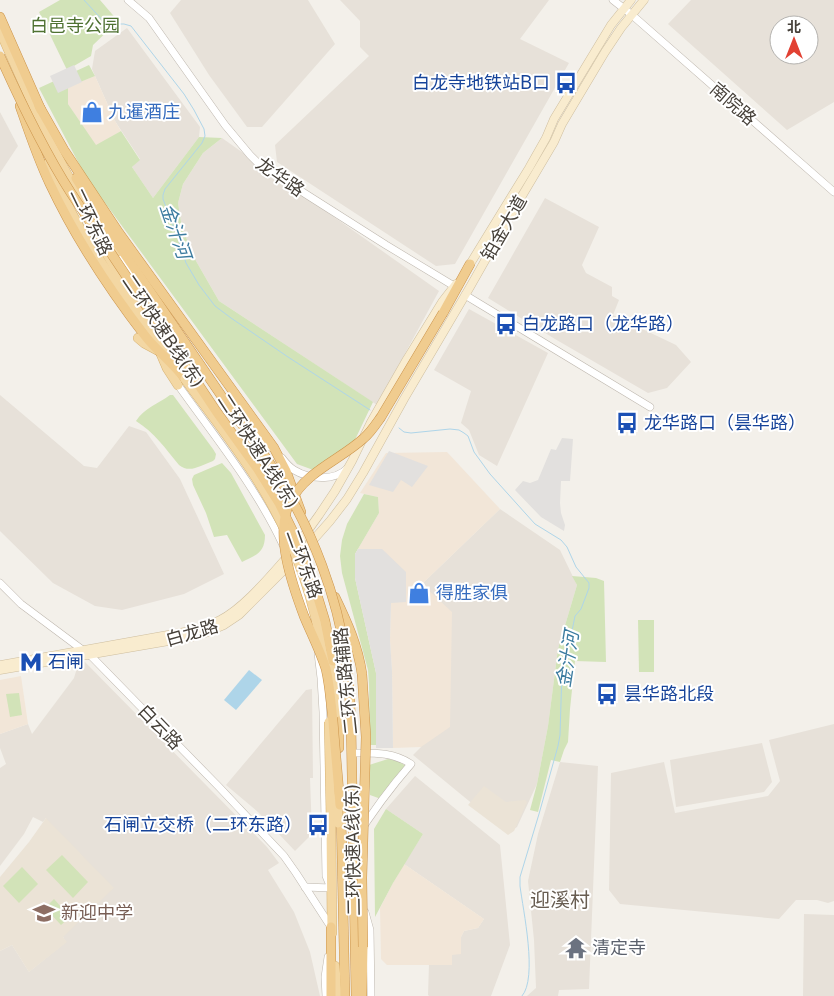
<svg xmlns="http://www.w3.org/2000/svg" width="834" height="996" font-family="'Public Sans','Noto Sans SC',sans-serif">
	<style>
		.residential { fill: #e7e1d9; fill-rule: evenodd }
		.commercial { fill: #f2e6d8 }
		.education { fill: #ebe3d6 }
		.green { fill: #d2e3b8 }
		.parking { fill: #e2e0de }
		.water { fill: #aed5e9 }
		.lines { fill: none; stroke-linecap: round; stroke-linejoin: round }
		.stream { stroke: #aed5e9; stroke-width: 1 }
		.tertiary-casing { stroke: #beb7ae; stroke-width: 8 }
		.secondary-casing { stroke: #cebe9f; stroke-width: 9 }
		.primary-casing { stroke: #d7b375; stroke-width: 10 }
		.trunk-casing { stroke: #cc944b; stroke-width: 10 }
		.tertiary { stroke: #fff; stroke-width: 7 }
		.secondary { stroke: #f9eccf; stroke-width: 8 }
		.primary { stroke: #f3d7a3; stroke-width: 9 }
		.trunk { stroke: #f0cc8f; stroke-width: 9 }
		.primary-bridge-casing { stroke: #d7b375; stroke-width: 10; stroke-linecap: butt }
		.trunk-bridge-casing { stroke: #cc944b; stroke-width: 10; stroke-linecap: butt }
		.primary-bridge { stroke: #f3d7a3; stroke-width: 9 }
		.trunk-bridge { stroke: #f0cc8f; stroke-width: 9 }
		.labels { text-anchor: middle; stroke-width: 4; stroke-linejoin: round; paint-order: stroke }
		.park-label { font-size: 18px; fill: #4f7232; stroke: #fff }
		.transit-label { font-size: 18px; fill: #164399; stroke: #fff; text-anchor: start }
		.street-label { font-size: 18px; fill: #464039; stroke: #fff }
		.shop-label { font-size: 18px; fill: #366cbe; stroke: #fff; text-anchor: start }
		.education-label { font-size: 18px; fill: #785e54; stroke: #fff; text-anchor: start }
		.worship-label { font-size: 18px; fill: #5b616d; stroke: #fff; text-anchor: start }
		.water-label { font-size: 19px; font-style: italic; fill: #3c7ca0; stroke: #fff }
		.quarter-label { font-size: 20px; fill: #685d51; stroke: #fff }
	</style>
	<rect width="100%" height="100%" fill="#f3f0ea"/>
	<g class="residential">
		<polygon points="181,0 308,0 335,44 262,127 247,127 209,75 170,13"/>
		<polygon points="340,0 549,0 520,39 569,63 455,264 436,266 277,162 275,145 369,56 360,47 360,21"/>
		<path d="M691 0H834V102L787 130 668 24ZM779 25H809V55H779Z"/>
		<polygon points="127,28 200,127 199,137 153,198 132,167 140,159 115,121 92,69 95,51"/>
		<polygon points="0,112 18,146 0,173"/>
		<polygon points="222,138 439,291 377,405 219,301 196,261 182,228 178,203 183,184 203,153"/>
		<polygon points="545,198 599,227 582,265 586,273 612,287 612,296 619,300 613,315 676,345 691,362 667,388 648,393 555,339 488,298"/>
		<polygon points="469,309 548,353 497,466 479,455 469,430 461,423 471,391 434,370"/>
		<polygon points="0,395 84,466 97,468 129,426 146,432 180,479 224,574 184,594 122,610 95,606 53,583 0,531"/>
		<polygon points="500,509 560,550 577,585 558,649 548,726 537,784 517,827 508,833 413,755 421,747 421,585"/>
		<polygon points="84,661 267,847 279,863 268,870 294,912 310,952 320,996 0,996 0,951 12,945 29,972 66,942 63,937 46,818 43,822 33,817 24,834 0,866 0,768 6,764 0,748 0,734 28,724 32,734 74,678 78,665"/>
		<polygon points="312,689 313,778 310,778 312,834 295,851 258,812 226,785 306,690"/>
		<polygon points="834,724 834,901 828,903 817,900 796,900 779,919 620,904 609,890 611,773 664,762 675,813 768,796 780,781 769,740"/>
		<polygon points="762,743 772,782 764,792 676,807 670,760"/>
		<polygon points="560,762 598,766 589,989 559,990 558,996 527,996 536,988 534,940 528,881 538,834"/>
		<polygon points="415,776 500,845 510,945 491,996 429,996 428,995 429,964 452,965 452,954 461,954 461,937 464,931 478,928 484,919 404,864 423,834 386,809"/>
		<polygon points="804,914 834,915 834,996 803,996"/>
	</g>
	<g class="commercial">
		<polygon points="95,76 115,121 121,131 96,146 68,104 67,87"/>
		<polygon points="447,452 500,509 422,584 452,612 450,727 421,747 393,748 392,671 390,640 391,602 382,550 358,549 379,513 378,497 360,493 386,453"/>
		<polygon points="21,676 28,724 0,734 0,680"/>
		<polygon points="404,864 484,919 478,928 464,931 461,937 461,954 452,955 452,965 387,965 381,959 380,908 393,883"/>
	</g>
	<g class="education">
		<polygon points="484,786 506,802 525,800 527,802 514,831 508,835 468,805"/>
		<polygon points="46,818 114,888 63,937 67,942 29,972 12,945 0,951 0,877 29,842"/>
	</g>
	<g class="green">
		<polygon points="60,0 100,0 118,21 93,45 91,56 67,70 39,12"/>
		<polygon points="89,65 95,76 68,87 68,104 96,145 121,131 140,160 132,167 153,198 199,137 222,138 203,153 183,184 178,203 182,228 196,261 219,301 373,402 352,446 316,471 297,464 86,177 39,88"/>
		<path d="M170 395H173L213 449 216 454 215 459 213 461C201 465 190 474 179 465 165 448 155 433 136 421 144 408 158 404 170 395Z"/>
		<path d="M222 463 231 473 265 535C265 553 256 555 242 562L227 535 214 537 206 513 193 485 192 479 194 475Z"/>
		<polygon points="364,494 378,497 379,513 355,554 355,578 376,673 376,745 370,745 369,684 368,670 342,573 340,556 342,540 347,524"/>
		<polygon points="572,576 596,578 604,581 606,662 575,661 570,709 568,742 564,750 560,762 551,760 538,812 530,810 537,784 548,726 558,649 577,585"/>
		<polygon points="638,620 654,620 654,672 639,672"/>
		<polygon points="19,693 22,715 10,717 6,694"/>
		<polygon points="388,759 398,761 406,766 381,799 370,795 369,765"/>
		<polygon points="386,809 423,834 393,883 375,917 374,829"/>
		<polygon points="62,855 88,882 73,898 46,870"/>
		<polygon points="22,867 38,884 19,903 3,886"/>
		<polygon points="54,899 70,917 61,925 45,908"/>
	</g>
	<g class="parking">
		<polygon points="74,65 82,82 58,93 50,76"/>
		<polygon points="562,438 573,439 570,481 561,481 560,503 561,513 565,525 564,531 541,517 515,490 523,481 530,483 538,480 551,449 556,450"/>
		<polygon points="389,451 428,466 412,487 401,480 393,492 369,485"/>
		<polygon points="358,549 382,549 406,572 406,602 391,603 390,640 392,671 393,748 376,748 376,673 355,578 355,554"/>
	</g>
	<polygon class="water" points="249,670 262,680 236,710 224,700"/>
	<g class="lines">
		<g class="stream">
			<polyline points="84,0 106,24 124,24 131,26 184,94 194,110 204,129 205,136 202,143 165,189 163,195 163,199 179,241 186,263 199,285 215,306 231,318 288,357 370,410"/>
			<path d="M399 428 404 432 411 433 450 429 459 430 464 433 468 436 474 452 490 474 535 524 561 540 567 547 576 567 589 583V588L581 609 575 616 568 651 564 659 562 670 560 735 558 746 539 814 520 877V886C523 910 538 978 522 996"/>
		</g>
		<g class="tertiary-casing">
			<g id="tertiary">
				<polyline points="128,0 149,18 225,125 250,155 260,165 386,245 454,286"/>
				<polyline points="613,0 632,15 834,192"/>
				<polyline points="118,252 126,266 153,302"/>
				<polyline points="465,295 650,407"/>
				<path d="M178 385C215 437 256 487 283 545"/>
				<polyline points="247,426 270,447"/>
				<path d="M282 458C285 462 289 467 294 470 309 479 334 482 348 468"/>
				<polyline points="290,562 302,595 312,626"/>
				<polyline points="0,583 21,604 92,657 219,787 284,856 296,873 331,927 331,928"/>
				<path d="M353 753C374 753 393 752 411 764 390 788 371 814 354 841"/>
				<polyline points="305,887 331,888 326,876 323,712 321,678 318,653"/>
				<polyline points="365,912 370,930 371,996"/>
				<polyline points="326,996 325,977 328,957"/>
			</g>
		</g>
		<g class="secondary-casing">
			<g id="secondary">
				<polyline points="467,269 529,168 546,138 554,119 611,25 631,0"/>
				<polyline points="296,547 319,515 335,491 352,461 371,422 407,359 442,302 456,284"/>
				<path d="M0 665 190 631C201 628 210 625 220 620 244 608 270 576 288 556"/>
				<polyline points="0,670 192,637 205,633 224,625 239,615 307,547 330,521 347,499 363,473 404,399 470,287 516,206 554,142 562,124 605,52 621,28 644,0"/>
			</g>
		</g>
		<g class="primary-casing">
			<g id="primary">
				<polyline points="0,31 46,135 89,215"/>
				<path d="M49 162C58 186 69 209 82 232 108 276 140 317 170 359"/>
				<polyline points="89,214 118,252"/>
				<polyline points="101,243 118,274 148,316"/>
				<polyline points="138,338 144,343 157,350"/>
				<polyline points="161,354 167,368 178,385"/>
				<polyline points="331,823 332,933"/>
				<polyline points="335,966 337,996"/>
			</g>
		</g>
		<g class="trunk-casing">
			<g id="trunk">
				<polyline points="0,17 41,110"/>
				<path d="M20 106C29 132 38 159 50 184 76 239 109 289 146 337 158 352 173 363 185 379"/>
				<polyline points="39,106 64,150 119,233 274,448 286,471 301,512"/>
				<polyline points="76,178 113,237 227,404"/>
				<polyline points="443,313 470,264"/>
				<path d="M335 597C347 622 358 646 362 674"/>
				<polyline points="346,658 349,686 351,723 356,996"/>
				<polyline points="338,706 339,748"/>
				<polyline points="341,814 345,996"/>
				<polyline points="331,996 331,927"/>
				<polyline points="362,996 363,947"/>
			</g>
		</g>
		<use href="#tertiary" class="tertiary"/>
		<use href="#secondary" class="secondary"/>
		<use href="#primary" class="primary"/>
		<use href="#trunk" class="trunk"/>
		<g class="primary-bridge-casing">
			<g id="primary-bridge">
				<path d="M185 379C212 416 241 452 264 491 294 541 314 598 323 655"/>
				<polyline points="330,654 333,677 336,713"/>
				<polyline points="329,722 331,823"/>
				<polyline points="337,798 338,823"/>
			</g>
		</g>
		<g class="trunk-bridge-casing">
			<g id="trunk-bridge">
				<path d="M0 56C21 103 43 149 71 193L216 411 257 468 279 503 300 546 315 588 325 621 333 661"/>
				<path d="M227 404C245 429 264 453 280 479 313 533 337 596 346 658"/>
				<polyline points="362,674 366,737 362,878 363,947"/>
				<path d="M340 805C338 777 335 749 333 721 331 704 330 686 326 669 320 650 311 633 304 616 292 584 274 533 290 502 306 471 340 460 364 438 371 432 376 424 381 417L443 313"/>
			</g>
		</g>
		<use href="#primary-bridge" class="primary-bridge"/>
		<use href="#trunk-bridge" class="trunk-bridge"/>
	</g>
	<defs>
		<g id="bus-bare" transform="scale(1.725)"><path d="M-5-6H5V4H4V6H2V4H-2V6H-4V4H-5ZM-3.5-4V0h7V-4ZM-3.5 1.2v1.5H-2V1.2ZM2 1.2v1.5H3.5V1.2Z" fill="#1a4fb4" stroke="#fff" stroke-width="2.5" paint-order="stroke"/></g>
		<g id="shop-bare" transform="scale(1.725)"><path d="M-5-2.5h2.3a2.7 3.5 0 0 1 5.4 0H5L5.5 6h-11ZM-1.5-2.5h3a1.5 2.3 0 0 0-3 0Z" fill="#3f7fe0" stroke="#fff" stroke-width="2.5" paint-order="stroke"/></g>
		<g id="metro-bare" transform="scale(1.725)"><path d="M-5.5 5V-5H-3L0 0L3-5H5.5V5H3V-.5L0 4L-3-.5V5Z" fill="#1a4fb4" stroke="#fff" stroke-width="2.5" paint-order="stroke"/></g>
		<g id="school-bare" transform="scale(1.725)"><path d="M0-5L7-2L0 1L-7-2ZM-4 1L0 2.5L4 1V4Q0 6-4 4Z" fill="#8d6e63" stroke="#fff" stroke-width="2.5" paint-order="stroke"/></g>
		<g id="temple-bare" transform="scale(1.725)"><path d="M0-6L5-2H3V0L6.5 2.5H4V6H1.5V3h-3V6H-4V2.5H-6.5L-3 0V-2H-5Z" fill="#6b7280" stroke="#fff" stroke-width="2.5" paint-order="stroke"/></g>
	</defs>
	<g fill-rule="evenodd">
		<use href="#bus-bare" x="566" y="83"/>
		<use href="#shop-bare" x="92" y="112"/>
		<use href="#bus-bare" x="506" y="324"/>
		<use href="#bus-bare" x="627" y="423"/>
		<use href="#shop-bare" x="419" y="593"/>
		<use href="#metro-bare" x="31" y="662"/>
		<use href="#bus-bare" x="607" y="694"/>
		<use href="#bus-bare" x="318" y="825"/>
		<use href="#school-bare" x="44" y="913"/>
		<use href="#temple-bare" x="576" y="948"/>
	</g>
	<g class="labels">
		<g class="park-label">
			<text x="75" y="32">白邑寺公园</text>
		</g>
		<g class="transit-label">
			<text x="550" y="89" text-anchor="end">白龙寺地铁站B口</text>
			<text x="522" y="330">白龙路口（龙华路）</text>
			<text x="644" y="429">龙华路口（昙华路）</text>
			<text x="48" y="668">石闸</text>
			<text x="624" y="700">昙华路北段</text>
			<text x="302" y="831" text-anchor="end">石闸立交桥（二环东路）</text>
		</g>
		<g class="street-label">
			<text transform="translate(733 104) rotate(41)" y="6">南院路</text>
			<text transform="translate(280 177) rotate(35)" y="6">龙华路</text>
			<text transform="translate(91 222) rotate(64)" y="6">二环东路</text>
			<text transform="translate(504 228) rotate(-60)" y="6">铂金大道</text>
			<text transform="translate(163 331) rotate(56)" y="6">二环快速B线(东)</text>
			<text transform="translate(258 451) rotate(57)" y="6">二环快速A线(东)</text>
			<text transform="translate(304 564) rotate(70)" y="6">二环东路</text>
			<text transform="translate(192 633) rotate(-16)" y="6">白龙路</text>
			<text transform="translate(346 681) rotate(-96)" y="6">二环东路辅路</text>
			<text transform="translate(160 727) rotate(46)" y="6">白云路</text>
			<text transform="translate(353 850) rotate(-91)" y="6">二环快速A线(东)</text>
		</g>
		<g class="shop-label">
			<text x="108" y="118">九暹酒庄</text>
			<text x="436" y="599">得胜家俱</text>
		</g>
		<g class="education-label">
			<text x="61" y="919">新迎中学</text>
		</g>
		<g class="worship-label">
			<text x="592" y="954">清定寺</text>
		</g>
		<g class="water-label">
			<text transform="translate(176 231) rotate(71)" y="7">金汁河</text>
			<text transform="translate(567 659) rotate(-81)" y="7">金汁河</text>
		</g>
		<g class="quarter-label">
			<text x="560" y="907">迎溪村</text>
		</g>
	</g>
	<g transform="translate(794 40)"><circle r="24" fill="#ffffff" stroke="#b5b3b0"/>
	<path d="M0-4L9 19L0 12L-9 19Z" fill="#e24133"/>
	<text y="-8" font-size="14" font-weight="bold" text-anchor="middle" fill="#464039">北</text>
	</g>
</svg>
